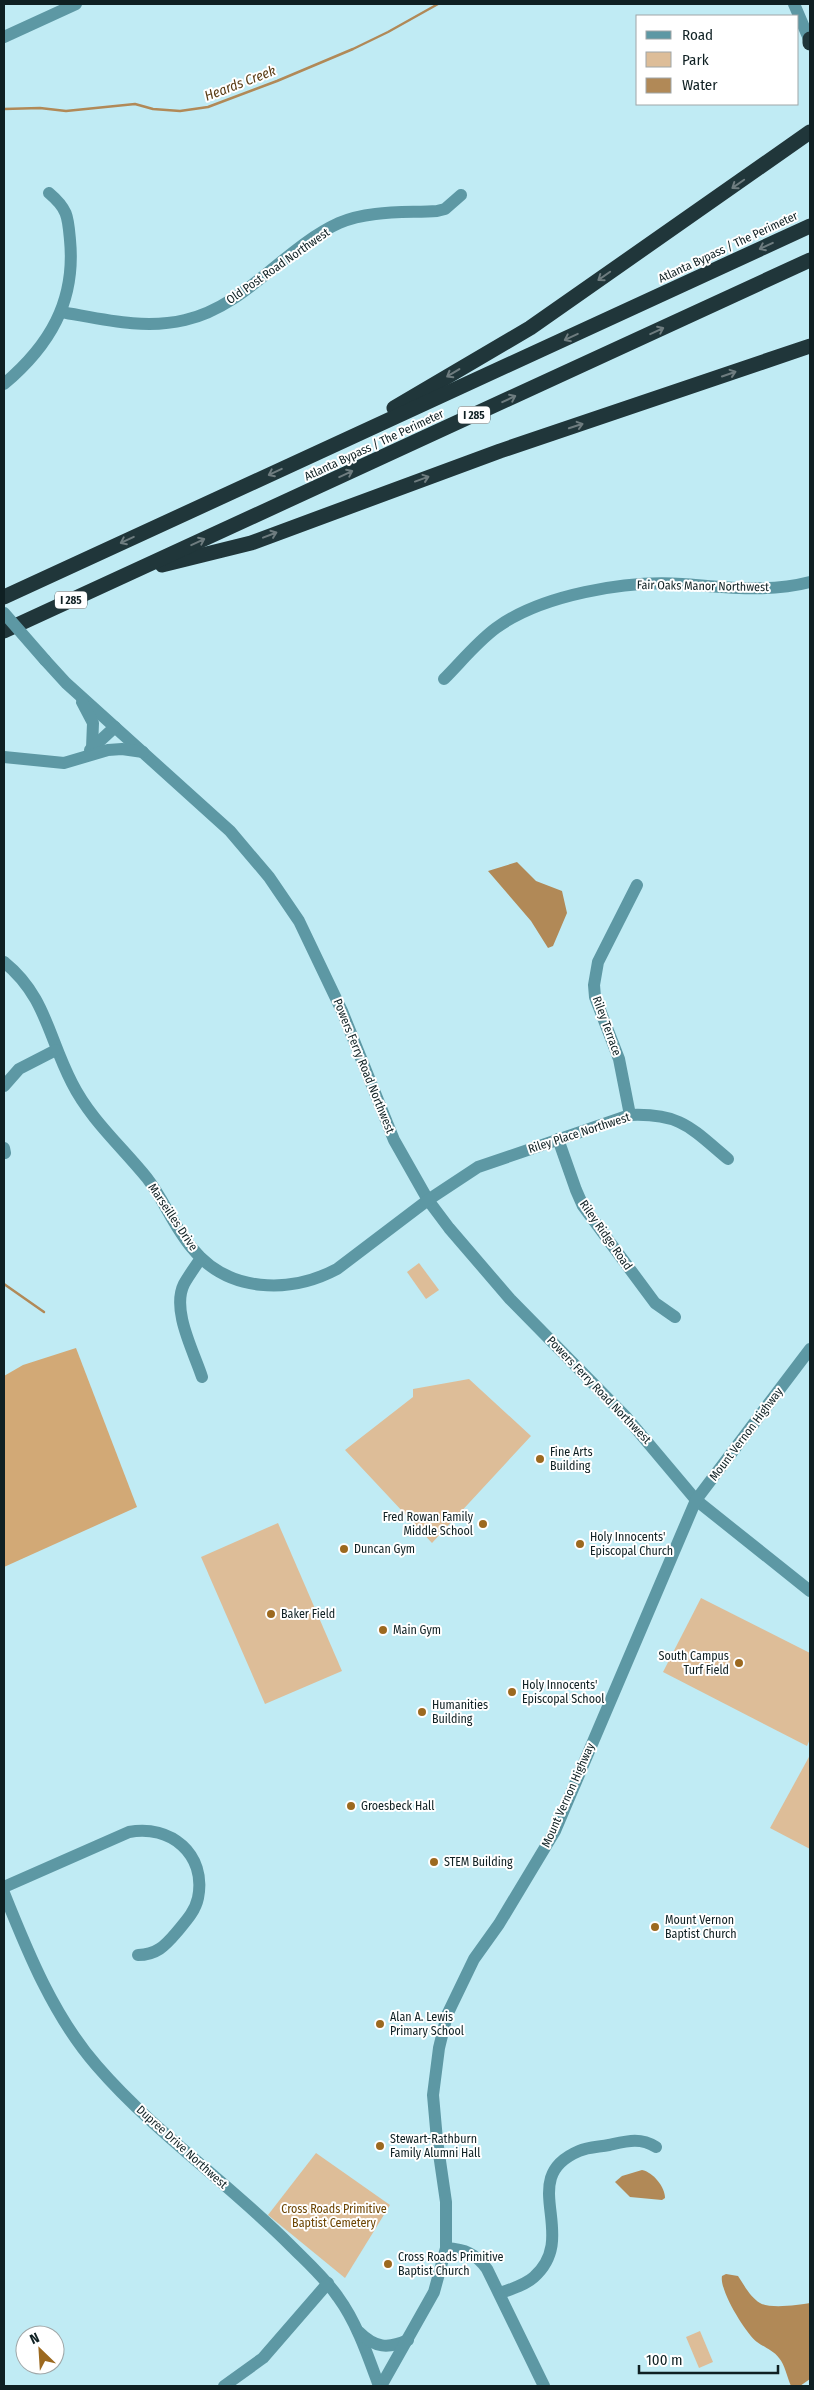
<svg xmlns="http://www.w3.org/2000/svg" width="814" height="2390" font-family="'Fira Sans Condensed',sans-serif">
	<style>
		.green { fill: #ddbd98 }
		.forest { fill: #d2a976 }
		.water { fill: #b18957 }
		.lines { fill: none; stroke-linecap: round; stroke-linejoin: round }
		.stream { stroke: #b18957; stroke-width: 2.5 }
		.minor { stroke: #5d98a4; stroke-width: 12 }
		.highway { stroke: #20363a; stroke-width: 15 }
		.minor-bridge { stroke: #5d98a4; stroke-width: 12 }
		.oneway { stroke: #6e7c7f }
		.poi-dot { fill: #9c691f; stroke: #fff; stroke-width: 2 }
		.labels { text-anchor: middle; stroke-width: 4; stroke-linejoin: round; paint-order: stroke }
		.shield { fill: #fff; stroke: #576365; stroke-width: 1 }
		.shield-label { font-size: 11px; font-weight: bold; fill: #0f2023 }
		.street-label { font-size: 12px; fill: #0f2023; stroke: #fff }
		.poi-label { font-size: 12px; fill: #0f2023; stroke: #fff; text-anchor: start }
		.park-label { font-size: 12px; fill: #6c4402; stroke: #fff }
		.water-label { font-size: 14px; font-style: italic; fill: #5a3d16; stroke: #fff }
	</style>
	<rect width="100%" height="100%" fill="#c0ebf4"/>
	<g class="green">
		<polygon points="419,1263 439,1290 426,1299 407,1272"/>
		<polygon points="469,1379 531,1436 432,1543 345,1450 413,1397 413,1389"/>
		<polygon points="278,1523 342,1671 265,1704 201,1557"/>
		<polygon points="701,1598 810,1653 810,1739 807,1746 663,1672"/>
		<polygon points="810,1755 810,1849 770,1828"/>
		<polygon points="316,2153 390,2205 345,2278 268,2215"/>
		<polygon points="700,2331 713,2362 699,2368 686,2337"/>
	</g>
	<polygon class="forest" points="76,1348 137,1507 4,1567 4,1376 23,1365"/>
	<g class="water">
		<polygon points="517,862 536,881 562,891 567,913 553,946 548,948 531,921 488,871"/>
		<path d="M642 2170C653 2172 665 2187 665 2198L662 2200 630 2197 615 2182 622 2176Z"/>
		<path d="M726 2274 738 2276C744 2285 750 2297 760 2303 770 2309 799 2305 810 2303V2379L800 2386H791C787 2377 785 2365 779 2358 773 2350 765 2348 757 2342 746 2334 719 2290 722 2276Z"/>
	</g>
	<g class="lines">
		<g class="stream">
			<polyline points="4,109 40,108 66,111 135,104 153,109 180,111 208,107 277,81 353,49 388,32 438,4"/>
			<polyline points="4,1284 44,1312"/>
		</g>
		<g class="minor">
			<polyline points="794,4 810,41"/>
			<polyline points="4,37 76,4"/>
			<path d="M61 312C102 319 144 330 185 320 246 306 284 248 339 223 369 210 406 213 437 211L445 209 461 195"/>
			<path d="M4 384C49 346 76 302 70 240 68 217 68 209 49 193"/>
			<polyline points="45,660 66,683 230,831 269,877 299,921 342,1011 394,1140 428,1200 449,1228 510,1299 627,1418 696,1500 810,1591"/>
			<path d="M444 679C461 662 477 642 496 628 541 595 626 580 682 584 725 587 768 593 810 582"/>
			<polyline points="82,702 93,723 92,748"/>
			<polyline points="90,750 115,727"/>
			<polyline points="4,757 64,763 108,750 122,749 143,752"/>
			<path d="M4 962C46 996 48 1037 72 1083 90 1119 122 1147 147 1178 164 1200 174 1227 192 1248 228 1293 290 1294 337 1269L428 1200 478 1167 630 1115C681 1113 691 1128 728 1159"/>
			<polyline points="4,1086 19,1069 56,1050"/>
			<polyline points="630,1115 619,1059 595,997 594,985 598,962 637,885"/>
			<polyline points="558,1139 576,1190 583,1206 655,1303 675,1317"/>
			<polyline points="4,1148 5,1153"/>
			<path d="M201 1258C195 1267 189 1275 184 1284 171 1310 194 1352 202 1377"/>
			<path d="M4 1887 129 1832C170 1824 207 1854 198 1898 195 1912 185 1922 176 1933 165 1946 156 1955 138 1955"/>
			<path d="M4 1893C28 1953 54 2017 97 2066 155 2133 230 2184 292 2247 308 2263 325 2278 338 2297 357 2323 368 2356 379 2386"/>
			<path d="M446 2248C465 2249 476 2254 487 2269L544 2386"/>
			<path d="M500 2293C512 2289 525 2285 534 2277 581 2235 515 2178 579 2151 588 2147 599 2147 609 2145 627 2141 640 2137 656 2147"/>
			<path d="M359 2332C375 2348 388 2349 408 2340"/>
			<polyline points="224,2386 263,2358 328,2283"/>
			<polyline points="381,2386 434,2292 446,2248 446,2202 437,2140 433,2095 439,2048 447,2015 474,1959 499,1924 555,1831 696,1500 810,1349"/>
		</g>
		<g class="highway">
			<polyline points="810,39 810,43"/>
			<polyline points="394,408 530,328 810,132"/>
			<polyline points="162,565 251,543 500,451 810,346"/>
			<polyline points="4,597 810,226"/>
			<polyline points="4,631 810,260"/>
		</g>
		<polyline class="minor-bridge" points="4,613 45,660"/>
	</g>
	<defs><path id="oneway-shaft" d="M-6 0H5M1.5-3L5.5 0L1.5 3" fill="none" stroke-width="1.6" stroke-linecap="round" stroke-linejoin="round" transform="scale(1.25)"/></defs>
	<g class="oneway">
		<use href="#oneway-shaft" transform="translate(738 184) rotate(145)"/>
		<use href="#oneway-shaft" transform="translate(766 246) rotate(155)"/>
		<use href="#oneway-shaft" transform="translate(604 276) rotate(145)"/>
		<use href="#oneway-shaft" transform="translate(657 331) rotate(-25)"/>
		<use href="#oneway-shaft" transform="translate(571 337) rotate(155)"/>
		<use href="#oneway-shaft" transform="translate(453 373) rotate(149)"/>
		<use href="#oneway-shaft" transform="translate(729 374) rotate(-19)"/>
		<use href="#oneway-shaft" transform="translate(509 399) rotate(-25)"/>
		<use href="#oneway-shaft" transform="translate(576 426) rotate(-18)"/>
		<use href="#oneway-shaft" transform="translate(275 472) rotate(155)"/>
		<use href="#oneway-shaft" transform="translate(346 474) rotate(-25)"/>
		<use href="#oneway-shaft" transform="translate(422 479) rotate(-20)"/>
		<use href="#oneway-shaft" transform="translate(270 535) rotate(-21)"/>
		<use href="#oneway-shaft" transform="translate(127 540) rotate(155)"/>
		<use href="#oneway-shaft" transform="translate(198 542) rotate(-25)"/>
	</g>
	<g class="poi-dot">
		<circle cx="540" cy="1459" r="5"/>
		<circle cx="483" cy="1524" r="5"/>
		<circle cx="580" cy="1544" r="5"/>
		<circle cx="344" cy="1549" r="5"/>
		<circle cx="271" cy="1614" r="5"/>
		<circle cx="383" cy="1630" r="5"/>
		<circle cx="739" cy="1663" r="5"/>
		<circle cx="512" cy="1692" r="5"/>
		<circle cx="422" cy="1712" r="5"/>
		<circle cx="351" cy="1806" r="5"/>
		<circle cx="434" cy="1862" r="5"/>
		<circle cx="655" cy="1927" r="5"/>
		<circle cx="380" cy="2024" r="5"/>
		<circle cx="380" cy="2146" r="5"/>
		<circle cx="388" cy="2264" r="5"/>
	</g>
	<g class="labels">
		<g class="shield">
			<rect x="458" y="406.5" width="32" height="17" rx="4"/>
			<rect x="55" y="591.5" width="32" height="17" rx="4"/>
		</g>
		<g class="shield-label">
			<text x="474" y="419">I 285</text>
			<text x="71" y="604">I 285</text>
		</g>
		<g class="street-label">
			<text transform="translate(728 247) rotate(-25)" y="4">Atlanta Bypass / The Perimeter</text>
			<text transform="translate(278 266) rotate(-35)" y="4">Old Post Road Northwest</text>
			<text transform="translate(374 445) rotate(-25)" y="4">Atlanta Bypass / The Perimeter</text>
			<text transform="translate(703 586) rotate(1)" y="4">Fair Oaks Manor Northwest</text>
			<text transform="translate(607 1026) rotate(70)" y="4">Riley Terrace</text>
			<text transform="translate(364 1066) rotate(68)" y="4">Powers Ferry Road Northwest</text>
			<text transform="translate(579 1133) rotate(-18)" y="4">Riley Place Northwest</text>
			<text transform="translate(173 1217) rotate(56)" y="4">Marseilles Drive</text>
			<text transform="translate(606 1235) rotate(55)" y="4">Riley Ridge Road</text>
			<text transform="translate(599 1390) rotate(46)" y="4">Powers Ferry Road Northwest</text>
			<text transform="translate(746 1434) rotate(-53)" y="4">Mount Vernon Highway</text>
			<text transform="translate(568 1795) rotate(-66)" y="4">Mount Vernon Highway</text>
			<text transform="translate(182 2147) rotate(42)" y="4">Dupree Drive Northwest</text>
		</g>
		<g class="poi-label">
			<text x="550" y="1456">Fine Arts<tspan x="550" dy="14">Building</tspan></text>
			<text x="473" y="1521" text-anchor="end">Fred Rowan Family<tspan x="473" dy="14">Middle School</tspan></text>
			<text x="590" y="1541">Holy Innocents'<tspan x="590" dy="14">Episcopal Church</tspan></text>
			<text x="354" y="1553">Duncan Gym</text>
			<text x="281" y="1618">Baker Field</text>
			<text x="393" y="1634">Main Gym</text>
			<text x="729" y="1660" text-anchor="end">South Campus<tspan x="729" dy="14">Turf Field</tspan></text>
			<text x="522" y="1689">Holy Innocents'<tspan x="522" dy="14">Episcopal School</tspan></text>
			<text x="432" y="1709">Humanities<tspan x="432" dy="14">Building</tspan></text>
			<text x="361" y="1810">Groesbeck Hall</text>
			<text x="444" y="1866">STEM Building</text>
			<text x="665" y="1924">Mount Vernon<tspan x="665" dy="14">Baptist Church</tspan></text>
			<text x="390" y="2021">Alan A. Lewis<tspan x="390" dy="14">Primary School</tspan></text>
			<text x="390" y="2143">Stewart-Rathburn<tspan x="390" dy="14">Family Alumni Hall</tspan></text>
			<text x="398" y="2261">Cross Roads Primitive<tspan x="398" dy="14">Baptist Church</tspan></text>
		</g>
		<g class="park-label">
			<text x="334" y="2213">Cross Roads Primitive<tspan x="334" dy="14">Baptist Cemetery</tspan></text>
		</g>
		<g class="water-label">
			<text transform="translate(240 83) rotate(-21)" y="5">Heards Creek</text>
		</g>
	</g>
	<rect width="814" height="2390" fill="none" stroke="#0f2023" stroke-width="10"/>
	<rect x="636" y="15" width="162" height="90" fill="#ffffff" stroke="#9fa6a7"/>
	<rect x="646" y="31" width="25" height="8" fill="#5d98a4" stroke="#9fa6a7"/>
	<text x="682" y="40" font-size="15" fill="#0f2023">Road</text>
	<rect x="646" y="52" width="25" height="15" fill="#ddbd98" stroke="#9fa6a7"/>
	<text x="682" y="65" font-size="15" fill="#0f2023">Park</text>
	<rect x="646" y="78" width="25" height="15" fill="#b18957" stroke="#9fa6a7"/>
	<text x="682" y="90" font-size="15" fill="#0f2023">Water</text>
	<g transform="translate(40 2350) rotate(335)"><circle r="24" fill="#ffffff" stroke="#9fa6a7"/>
	<path d="M0-4L9 19L0 12L-9 19Z" fill="#9c691f"/>
	<text y="-8" font-size="14" font-weight="bold" text-anchor="middle" fill="#0f2023">N</text>
	</g>
	<path d="M639 2365v8h139v-8" fill="none" stroke="#0f2023" stroke-width="2.5"/>
	<text x="646" y="2365" font-size="15" fill="#0f2023" stroke="#ffffff" stroke-width="4" paint-order="stroke">100 m</text>
</svg>
